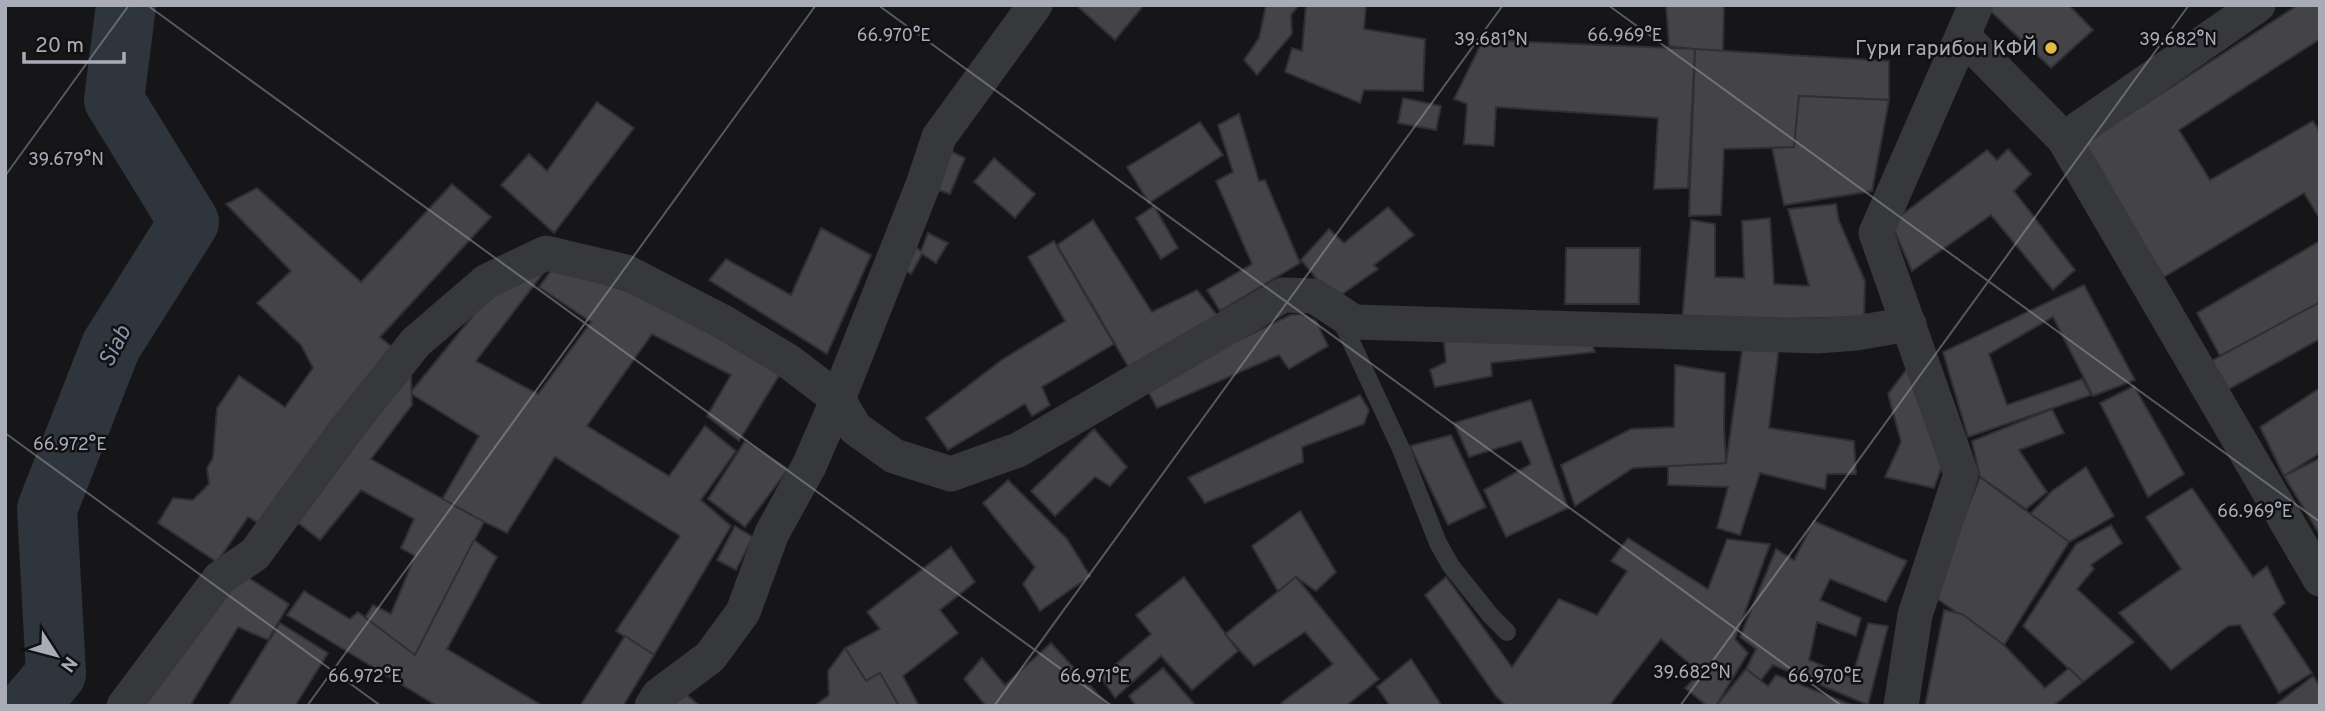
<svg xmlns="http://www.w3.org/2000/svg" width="2325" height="711" font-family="Overpass,sans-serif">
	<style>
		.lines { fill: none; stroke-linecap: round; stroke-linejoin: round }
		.river { stroke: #2f353d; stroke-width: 60 }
		.building { fill: #434348; stroke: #303034; stroke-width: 2 }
		.service { stroke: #37383c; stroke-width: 18 }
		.minor { stroke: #37383c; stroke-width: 35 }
		.ticks { fill: none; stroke: #a9acb7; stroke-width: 2; stroke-opacity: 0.45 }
		.poi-dot { fill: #e3bb43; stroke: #111113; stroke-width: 2.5 }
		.labels { text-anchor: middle; stroke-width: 5; stroke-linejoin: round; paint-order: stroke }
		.poi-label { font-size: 21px; fill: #a9acb7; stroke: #111113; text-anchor: end }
		.water-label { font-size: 23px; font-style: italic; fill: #8397af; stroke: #111113 }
		.ticks-label { font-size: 18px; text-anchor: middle; fill: #a9acb7; stroke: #111113; stroke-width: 5; stroke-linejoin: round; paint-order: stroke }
	</style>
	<rect width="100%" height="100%" fill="#161618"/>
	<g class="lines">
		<polyline class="river" points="29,706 56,674 47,509 111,346 189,222 114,100 126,5"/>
	</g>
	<g class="building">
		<polygon points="1076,5 1144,5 1115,40"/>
		<polygon points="1266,5 1299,5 1291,15 1292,34 1257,75 1244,60 1259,38"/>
		<polygon points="1306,5 1366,5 1364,29 1425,39 1423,91 1364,90 1360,103 1285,72 1292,48 1302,51"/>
		<polygon points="1666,5 1724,5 1723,53 1669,46"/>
		<polygon points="1984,5 2069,5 2093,30 2051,68"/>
		<polygon points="2298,5 2320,5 2320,39 2179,130 2210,180 2313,121 2320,132 2320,219 2304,193 2164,277 2083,144"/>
		<polygon points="1483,40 1695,49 1688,188 1654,189 1658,118 1496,107 1494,146 1464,144 1467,104 1454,99"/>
		<polygon points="1695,49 1889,61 1889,100 1799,96 1794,147 1724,149 1721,215 1689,216"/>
		<polygon points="1799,96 1889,100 1872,191 1784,205 1772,148 1794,147"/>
		<polygon points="1403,98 1441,106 1436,130 1398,123"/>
		<polygon points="597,102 634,128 554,233 501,185 529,154 547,171"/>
		<polygon points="1239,114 1259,181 1265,180 1300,263 1220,311 1207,290 1252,264 1216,181 1233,172 1218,125"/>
		<polygon points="1200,122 1223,155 1149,203 1127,167"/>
		<polygon points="2008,149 2031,174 2014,191 2075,270 2053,290 1991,215 1912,271 1891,223 1987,150 1997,160"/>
		<polygon points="948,150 965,158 950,194 935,189"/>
		<polygon points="994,158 1035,194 1015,218 974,182"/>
		<polygon points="452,184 491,217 380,337 393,348 267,528 248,517 217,562 158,523 173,498 193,500 209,484 207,468 213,458 217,408 239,376 285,407 313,368 301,345 257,303 291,271 226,204 257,188 361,282"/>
		<polygon points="1836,204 1839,221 1865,281 1864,317 1682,321 1691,220 1715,224 1715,277 1744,278 1742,221 1770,218 1774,284 1809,286 1788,209"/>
		<polygon points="1154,206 1178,248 1161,259 1136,218"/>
		<polygon points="1388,207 1414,235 1374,265 1378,269 1334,300 1301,260 1329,229 1344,243"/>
		<polygon points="1093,220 1152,312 1197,290 1220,319 1129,368 1057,245"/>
		<polygon points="821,228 871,255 827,354 709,280 726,259 791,295"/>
		<polygon points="928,233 948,243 936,263 922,254 911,274 898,266 909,242 921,251"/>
		<polygon points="1054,241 1114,344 1042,387 1050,405 1032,416 1025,404 948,450 926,418 1003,359 1065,321 1028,257"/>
		<polygon points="2320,241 2320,303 2220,356 2197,313"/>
		<polygon points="1566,248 1640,248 1639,304 1565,304"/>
		<polygon points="553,268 650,298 780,374 739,441 707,416 731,375 652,334 587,426 669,476 705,426 736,451 701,500 731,526 654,655 616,631 680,536 555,457 507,533 441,501 479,436 410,393 493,291 545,271 476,361 538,394 591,322 539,287"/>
		<polygon points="2084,285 2135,380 2093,396 2053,317 1989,354 2007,405 2082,379 2091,395 1968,437 1943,352"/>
		<polygon points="2320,302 2320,339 2229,389 2211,361"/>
		<polygon points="1301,314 1316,321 1328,346 1289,369 1279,355 1157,408 1145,386 1290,315"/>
		<polygon points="1443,333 1590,339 1595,352 1491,363 1492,376 1435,387 1430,370 1446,362"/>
		<polygon points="1744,337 1779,347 1769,428 1854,441 1856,474 1827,474 1825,489 1760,473 1740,535 1717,528 1728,487 1668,485 1668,466 1726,463"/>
		<polygon points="1675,365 1725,373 1724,427 1726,463 1633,468 1575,506 1561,465 1631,429 1674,427"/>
		<polygon points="1910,365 1947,453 1934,488 1885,477 1901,442 1888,394"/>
		<polygon points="411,375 412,405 371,459 484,522 415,655 364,619 373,605 391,614 415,556 401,548 414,519 361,490 320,540 298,523 397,388"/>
		<polygon points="2134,386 2184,474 2148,497 2100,403"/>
		<polygon points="2320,388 2320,453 2284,476 2260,427"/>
		<polygon points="1360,395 1369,410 1364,424 1302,447 1303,462 1205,503 1188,478"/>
		<polygon points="1531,400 1568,508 1506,537 1484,490 1531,464 1521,441 1469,457 1454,423"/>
		<polygon points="2052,409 2064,433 2019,450 2047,492 2026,509 1980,477 1972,441"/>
		<polygon points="1094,429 1127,467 1110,486 1095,477 1055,516 1031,491"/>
		<polygon points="1451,435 1486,507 1448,525 1410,446"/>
		<polygon points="745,441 788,469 745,527 708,499"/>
		<polygon points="2320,458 2320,535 2284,476"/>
		<polygon points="2086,467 2114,516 2069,542 2030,514 2052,491"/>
		<polygon points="1980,477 2069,542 2004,645 1933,596"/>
		<polygon points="1008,480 1067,539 1090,576 1040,611 1023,584 1035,567 983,503"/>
		<polygon points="2192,488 2253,577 2267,566 2285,603 2273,614 2312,673 2279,693 2240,625 2228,626 2171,670 2119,613 2181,569 2146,517"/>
		<polygon points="1300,511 1336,572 1316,591 1296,577 1280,595 1252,546"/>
		<polygon points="1814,521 1907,561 1886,602 1830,579 1820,600 1861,618 1856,636 1817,622 1809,660 1852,678 1868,623 1888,626 1868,705 1773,665 1761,680 1746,669 1756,649 1740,637 1776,549 1794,560"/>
		<polygon points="2111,525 2122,543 2091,565 2094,569 2077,589 2134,642 2083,682 2023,626 2076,544"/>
		<polygon points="735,526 753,537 736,570 717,560"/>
		<polygon points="1628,538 1708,589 1727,539 1770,544 1735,639 1748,653 1716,706 1707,706 1685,688 1700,673 1661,639 1609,706 1506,706 1496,696 1425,595 1446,577 1512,667 1559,599 1597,615 1627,571 1611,561"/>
		<polygon points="474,540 497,557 447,649 543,706 437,706 287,615 304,591 350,619 358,612 415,655"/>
		<polygon points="951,547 975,582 940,610 958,633 903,676 919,706 899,706 880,673 866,681 845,648 880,629 867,612"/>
		<polygon points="235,569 289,604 268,640 238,627 190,706 140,706"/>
		<polygon points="1184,577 1238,651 1192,690 1161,656 1115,698 1101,677 1151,634 1136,615"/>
		<polygon points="1296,577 1379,679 1346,706 1284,706 1281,703 1333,664 1305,632 1254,666 1225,634"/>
		<polygon points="1944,610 1962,614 2004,645 2045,688 2069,668 2083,682 2053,706 1925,706"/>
		<polygon points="280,623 328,653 295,706 228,706"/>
		<polygon points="625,636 654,655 623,706 580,706"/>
		<polygon points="1051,643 1109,706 986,706 964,679 982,658 1005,685"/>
		<polygon points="845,648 866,681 880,673 899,706 814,706 829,695 828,671"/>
		<polygon points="1411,659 1442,706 1390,706 1377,687"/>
		<polygon points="1163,668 1196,706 1136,706 1129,696"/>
		<polygon points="1746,669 1768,686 1776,675 1854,706 1716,706"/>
		<polygon points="2313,676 2320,686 2320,706 2274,706"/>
		<polygon points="681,690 700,706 670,706"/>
	</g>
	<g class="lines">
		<polyline class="service" points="1340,318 1401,449 1438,543 1451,566 1491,616 1507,632"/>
		<g class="minor">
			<polyline points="1963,36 2064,139 2320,579"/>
			<polyline points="2064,139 2258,5"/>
			<polyline points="124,706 220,578 255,554 343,433 416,342 487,281 546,253 626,272 723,322 788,361 838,399 855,428 894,456 951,474 1018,450 1283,295 1314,296 1354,322 1817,336 1856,333 1909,324"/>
			<polyline points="652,706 659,695 710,657 743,612 772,533 809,466 838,399 923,185 939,137 1035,5"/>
			<polyline points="1901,706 1915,615 1961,474 1876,233 1976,5"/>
		</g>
	</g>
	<path class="ticks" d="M147 5 1112 706M878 5 1842 706M1608 5 2320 522M5 176 129 5M5 433 381 706M307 706 816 5M994 706 1503 5M1680 706 2189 5"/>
	<circle class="poi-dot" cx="2051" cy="48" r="7"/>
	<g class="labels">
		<g class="poi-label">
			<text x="2037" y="55">Гури гарибон КФЙ</text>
		</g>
		<g class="water-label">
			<text transform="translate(114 346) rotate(-63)" y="8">Siab</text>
		</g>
	</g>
	<g class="ticks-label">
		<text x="894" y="41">66.970°E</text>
		<text x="1625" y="41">66.969°E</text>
		<text x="1491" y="45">39.681°N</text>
		<text x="2178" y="45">39.682°N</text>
		<text x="66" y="165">39.679°N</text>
		<text x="70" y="450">66.972°E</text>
		<text x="2255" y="517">66.969°E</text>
		<text x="1692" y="678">39.682°N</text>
		<text x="365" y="682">66.972°E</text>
		<text x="1095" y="682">66.971°E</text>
		<text x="1825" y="682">66.970°E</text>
	</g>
	<rect width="2325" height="711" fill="none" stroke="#a9acb7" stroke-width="14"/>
	<g transform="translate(56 655) rotate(126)" stroke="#111113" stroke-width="5" paint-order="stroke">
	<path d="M0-5L12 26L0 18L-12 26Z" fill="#a9acb7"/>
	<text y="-10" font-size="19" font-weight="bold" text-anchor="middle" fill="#a9acb7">N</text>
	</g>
	<path d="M24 52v10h100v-10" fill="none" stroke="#a9acb7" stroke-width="3.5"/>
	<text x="35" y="52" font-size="21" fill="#a9acb7" stroke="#111113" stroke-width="5" paint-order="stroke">20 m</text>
</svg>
